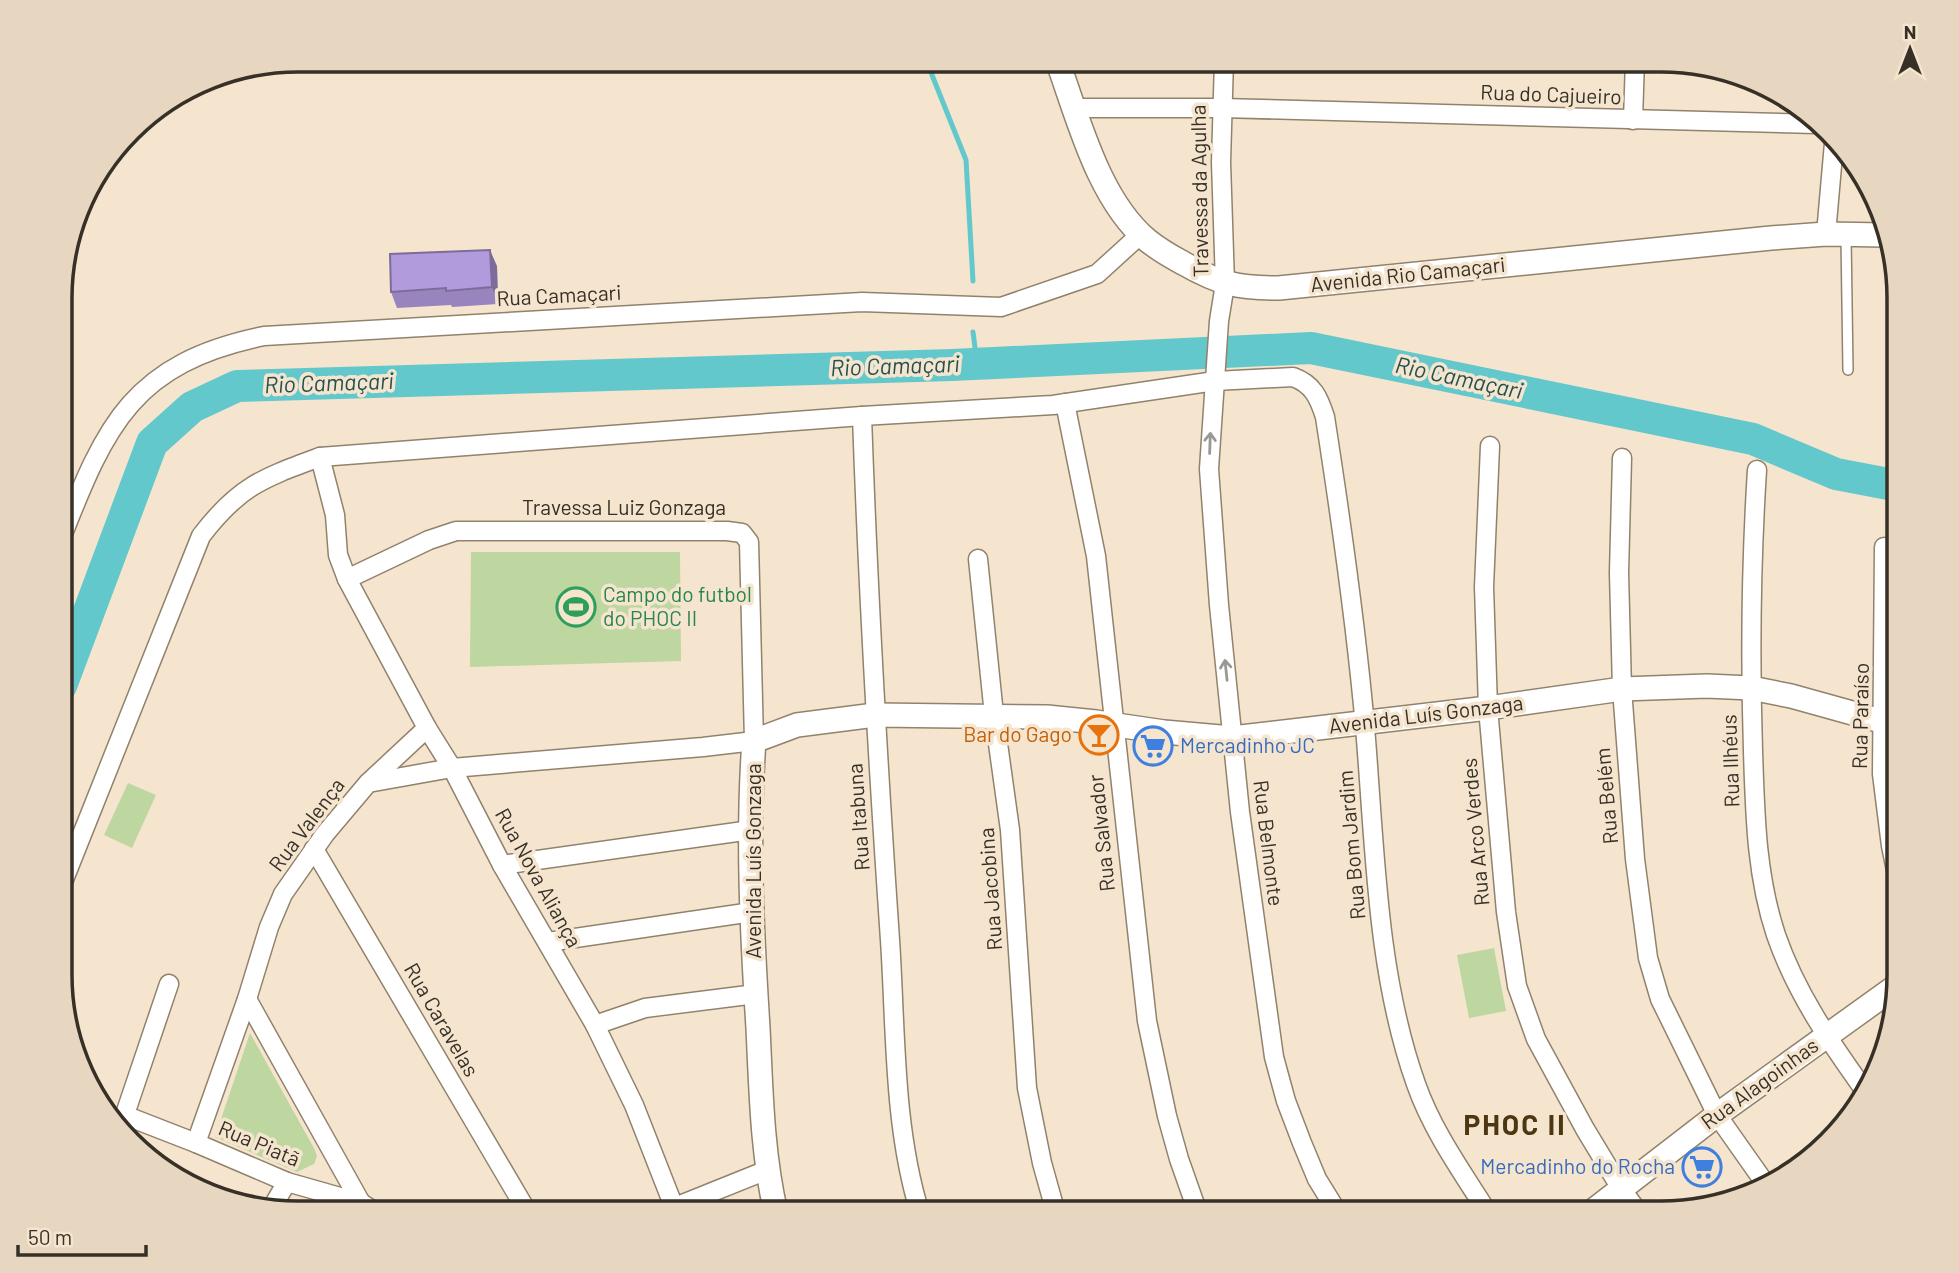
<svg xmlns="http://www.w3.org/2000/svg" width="1959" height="1273" font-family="Barlow,sans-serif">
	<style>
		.green { fill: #bed69f }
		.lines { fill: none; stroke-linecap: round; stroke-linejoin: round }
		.stream { stroke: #63c8cb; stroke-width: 5 }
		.river { stroke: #63c8cb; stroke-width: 32 }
		.service-casing { stroke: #91826c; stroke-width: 12 }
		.minor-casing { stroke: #91826c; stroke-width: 21 }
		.tertiary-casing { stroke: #91826c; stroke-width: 26 }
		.service { stroke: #fff; stroke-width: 9 }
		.minor { stroke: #fff; stroke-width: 18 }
		.tertiary { stroke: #fff; stroke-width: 23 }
		.wall { fill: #9985bd }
		.shaded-wall { fill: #7d6c9a }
		.building { fill: #b29bdc; stroke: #7d6c9a; stroke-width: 2 }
		.oneway { stroke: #9a9893 }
		.labels { text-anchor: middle; stroke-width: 7; stroke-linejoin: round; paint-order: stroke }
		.street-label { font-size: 21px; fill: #363027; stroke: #f6e5ce }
		.leisure-label { font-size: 21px; fill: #27864d; stroke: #f6e5ce; text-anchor: start }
		.food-label { font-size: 21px; fill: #c56008; stroke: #f6e5ce; text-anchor: end }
		.shop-label { font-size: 21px; fill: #366cbe; stroke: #f6e5ce; text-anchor: start }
		.water-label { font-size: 23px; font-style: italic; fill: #235152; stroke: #f6e5ce }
		.district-label { font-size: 28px; font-weight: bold; letter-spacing: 2px; fill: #4d3612; stroke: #f6e5ce }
		.rim { fill: none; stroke: #363027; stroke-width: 3.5 }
	</style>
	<rect width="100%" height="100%" fill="#f6e5ce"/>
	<g class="green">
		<polygon points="471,552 680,552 681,661 470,667"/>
		<polygon points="128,783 156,795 132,848 104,835"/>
		<polygon points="1494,948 1506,1011 1469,1018 1457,955"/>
		<polygon points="250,1033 315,1150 317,1156 314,1164 297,1172 215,1137"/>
	</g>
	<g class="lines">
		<g class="stream">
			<polyline points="926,60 966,160 973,281"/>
			<polyline points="973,332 977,363"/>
		</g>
		<polyline class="river" points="61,686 152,443 192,407 237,386 952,365 1311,348 1753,439 1836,474 1899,486"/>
		<g class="service-casing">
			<polyline id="service" points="1846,236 1848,370"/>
		</g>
		<g class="minor-casing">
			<g id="minor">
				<polyline points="1224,60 1221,162 1225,284 1219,321 1209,469 1219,605 1240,812 1274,1057 1286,1101 1302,1143 1317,1179 1338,1213"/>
				<polyline points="1075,108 1221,108 1816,124"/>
				<polyline points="1633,120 1635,60"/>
				<polyline points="1826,234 1834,143"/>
				<polyline points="1065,403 1096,556 1147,1021 1167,1116 1179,1159 1198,1213"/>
				<path d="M862 416C868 591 878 765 890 940 896 1030 893 1126 920 1213"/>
				<polyline points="1490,446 1484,587 1488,708 1506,912 1517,986 1536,1039 1585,1129 1620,1187 1639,1213"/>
				<polyline points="320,457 335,515 338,555 347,579 427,728 452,768 502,865 595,1025 634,1105 674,1207"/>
				<polyline points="1622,458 1619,573 1622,689 1635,859 1648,958 1660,999 1717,1115 1767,1186"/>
				<path d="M1757 470C1751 564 1750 657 1753 751 1755 813 1756 875 1776 935 1796 993 1830 1042 1865 1091"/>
				<path d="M61 539C106 424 133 363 264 336L862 302 1001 307 1097 274 1141 234"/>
				<polyline points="1884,547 1882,774 1891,846 1899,885"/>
				<polyline points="978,559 994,715 1010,830 1027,1088 1042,1163 1056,1213"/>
				<polyline points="368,783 427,728"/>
				<polyline points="314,849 528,1213"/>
				<polyline points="502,865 751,830"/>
				<path d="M61 887 201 536C239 486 263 478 320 457L862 416 1053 405 1215 381 1293 377C1313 384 1319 398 1325 417 1341 520 1356 624 1365 727 1375 845 1376 972 1416 1084 1432 1130 1462 1172 1488 1213"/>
				<polyline points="548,942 752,912"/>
				<polyline points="247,999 361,1203"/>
				<polyline points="595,1025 645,1008 756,994"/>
				<polyline points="124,1115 196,1143 287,1182 361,1203 377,1213"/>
				<polyline points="121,1126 169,984"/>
				<polyline points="196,1143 247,999 269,927 283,894 325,834 368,783 452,768 703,747 754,741 749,542 742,533 727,531 456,531 429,540 347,579"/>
				<polyline points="271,1209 287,1182"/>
				<polyline points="660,1213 767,1170"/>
			</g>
		</g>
		<g class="tertiary-casing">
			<g id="tertiary">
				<path d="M1057 60C1078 117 1098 199 1147 240 1158 249 1170 256 1183 263 1220 284 1237 288 1279 288L1771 238 1826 234 1885 235"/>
				<path d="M776 1213C762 1153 761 1090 758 1028 752 933 747 836 754 741L797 725 875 715 1047 717 1096 722 1164 732 1232 738 1488 708 1622 689 1707 686 1751 688 1791 696 1899 726"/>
				<polyline points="1590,1213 1717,1115 1899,984"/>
			</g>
		</g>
		<use href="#service" class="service"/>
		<use href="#minor" class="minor"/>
		<use href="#tertiary" class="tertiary"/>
	</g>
	<polygon class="wall" points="497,266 498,304 452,307 451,305 397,308 391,292"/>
	<polygon class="shaded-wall" points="490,250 497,266 498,304 492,287"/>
	<polygon class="building" points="490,250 492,287 446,291 446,288 391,292 390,254"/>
	<defs><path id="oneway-shaft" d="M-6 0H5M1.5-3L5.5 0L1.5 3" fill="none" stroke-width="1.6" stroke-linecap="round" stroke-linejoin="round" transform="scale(1.75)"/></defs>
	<g class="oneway">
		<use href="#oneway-shaft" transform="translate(1210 443) rotate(-88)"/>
		<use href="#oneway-shaft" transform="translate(1226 670) rotate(-96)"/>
	</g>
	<defs>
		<g id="stadium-ring" transform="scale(2.0125)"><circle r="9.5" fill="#f6e5ce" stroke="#2e9e5b" stroke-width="1.5"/><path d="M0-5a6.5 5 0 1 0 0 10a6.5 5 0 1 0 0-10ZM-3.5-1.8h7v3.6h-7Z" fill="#2e9e5b"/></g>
		<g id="bar-ring" transform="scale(2.0125)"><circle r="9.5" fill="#f6e5ce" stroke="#e8710a" stroke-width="1.5"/><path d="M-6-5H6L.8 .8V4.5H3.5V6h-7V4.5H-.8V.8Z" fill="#e8710a"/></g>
		<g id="supermarket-ring" transform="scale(2.0125)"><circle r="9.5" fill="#f6e5ce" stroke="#3f7fe0" stroke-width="1.5"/><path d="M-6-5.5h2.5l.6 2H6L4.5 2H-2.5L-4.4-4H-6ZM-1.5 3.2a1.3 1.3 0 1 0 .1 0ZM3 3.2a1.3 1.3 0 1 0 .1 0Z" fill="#3f7fe0"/></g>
	</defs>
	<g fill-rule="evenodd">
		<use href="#stadium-ring" x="576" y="607"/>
		<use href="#bar-ring" x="1099" y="735"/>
		<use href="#supermarket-ring" x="1153" y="746"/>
		<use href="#supermarket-ring" x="1702" y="1167"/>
	</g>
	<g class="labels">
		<g class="street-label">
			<text transform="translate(1551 95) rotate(2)" y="7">Rua do Cajueiro</text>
			<text transform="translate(1200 191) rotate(-91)" y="7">Travessa da Agulha</text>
			<text transform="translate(1408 275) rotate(-6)" y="7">Avenida Rio Camaçari</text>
			<text transform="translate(559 296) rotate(-3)" y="7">Rua Camaçari</text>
			<text x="624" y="515">Travessa Luiz Gonzaga</text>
			<text transform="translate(1426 715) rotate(-7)" y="7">Avenida Luís Gonzaga</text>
			<text transform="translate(1861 716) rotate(-89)" y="7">Rua Paraíso</text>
			<text transform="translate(1731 761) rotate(-92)" y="7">Rua Ilhéus</text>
			<text transform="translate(1607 796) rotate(-95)" y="7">Rua Belém</text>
			<text transform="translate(859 817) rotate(-94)" y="7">Rua Itabuna</text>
			<text transform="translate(307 825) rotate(-53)" y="7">Rua Valença</text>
			<text transform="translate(1476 832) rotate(-95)" y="7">Rua Arco Verdes</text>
			<text transform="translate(1102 833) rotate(-96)" y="7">Rua Salvador</text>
			<text transform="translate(1268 843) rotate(83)" y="7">Rua Belmonte</text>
			<text transform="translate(1352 845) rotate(-95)" y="7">Rua Bom Jardim</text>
			<text transform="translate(754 861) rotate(-90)" y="7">Avenida Luís Gonzaga</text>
			<text transform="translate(538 878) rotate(61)" y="7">Rua Nova Aliança</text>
			<text transform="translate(991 889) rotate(-94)" y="7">Rua Jacobina</text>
			<text transform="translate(441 1020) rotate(60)" y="7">Rua Caravelas</text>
			<text transform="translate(1760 1084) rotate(-36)" y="7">Rua Alagoinhas</text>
			<text transform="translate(259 1144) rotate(23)" y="7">Rua Piatã</text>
		</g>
		<g class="leisure-label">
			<text x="603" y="602">Campo do futbol<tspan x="603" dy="24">do PHOC II</tspan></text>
		</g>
		<g class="food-label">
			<text x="1072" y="742">Bar do Gago</text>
		</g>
		<g class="shop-label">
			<text x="1180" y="753">Mercadinho JC</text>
			<text x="1675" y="1174" text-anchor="end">Mercadinho do Rocha</text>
		</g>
		<g class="water-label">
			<text transform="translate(895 366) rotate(-2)" y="8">Rio Camaçari</text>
			<text transform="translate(1459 378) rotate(12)" y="8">Rio Camaçari</text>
			<text transform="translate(329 383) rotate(-2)" y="8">Rio Camaçari</text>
		</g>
		<g class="district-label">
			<text x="1515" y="1135">PHOC II</text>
		</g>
	</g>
	<path d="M0 0H1959V1273H0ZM298 72H1661A226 226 0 0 1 1887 298V975A226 226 0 0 1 1661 1201H298A226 226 0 0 1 72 975V298A226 226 0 0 1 298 72Z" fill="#e7d7c1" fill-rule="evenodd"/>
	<path class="rim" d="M298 72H1661A226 226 0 0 1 1887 298V975A226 226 0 0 1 1661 1201H298A226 226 0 0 1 72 975V298A226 226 0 0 1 298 72Z"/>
	<g transform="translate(1910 49)" stroke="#f6e5ce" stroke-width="5" paint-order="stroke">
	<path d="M0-5L12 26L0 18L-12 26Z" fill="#363027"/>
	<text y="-10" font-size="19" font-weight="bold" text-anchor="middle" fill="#363027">N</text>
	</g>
	<path d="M18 1245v10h128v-10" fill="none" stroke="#363027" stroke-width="3.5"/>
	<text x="28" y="1245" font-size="21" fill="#363027" stroke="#f6e5ce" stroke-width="5" paint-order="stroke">50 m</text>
</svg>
